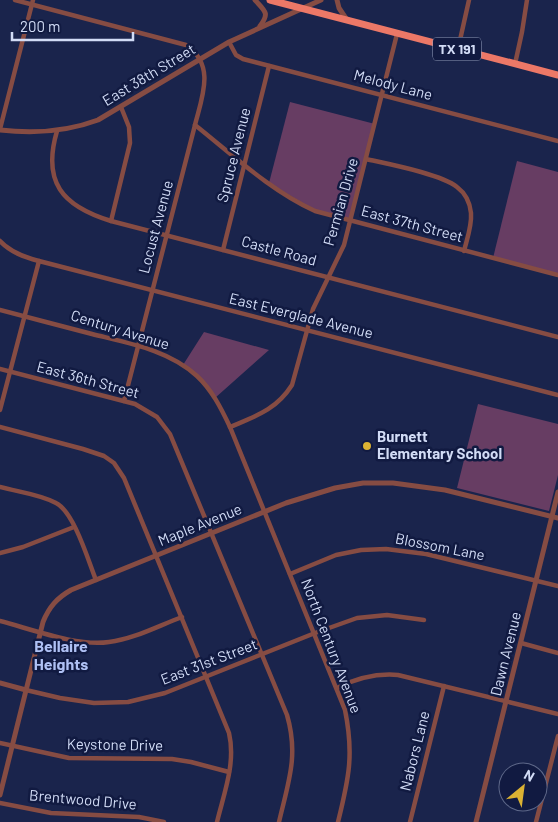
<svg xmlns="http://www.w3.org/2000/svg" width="558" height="822" font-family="Barlow,sans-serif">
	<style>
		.green { fill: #673d63 }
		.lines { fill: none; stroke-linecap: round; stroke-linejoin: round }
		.minor { stroke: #864c43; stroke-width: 4.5 }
		.tertiary { stroke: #864c43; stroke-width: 5 }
		.trunk { stroke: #ec7867; stroke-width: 7 }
		.poi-dot { fill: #dbb233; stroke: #111a41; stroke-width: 2 }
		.labels { text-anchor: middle; stroke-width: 5; stroke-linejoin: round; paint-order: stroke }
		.shield { fill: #111a41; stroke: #98a2c0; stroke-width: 1 }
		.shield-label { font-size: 14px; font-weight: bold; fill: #d2dcf6 }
		.street-label { font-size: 15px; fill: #d2dcf6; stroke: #111a41 }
		.poi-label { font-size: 15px; font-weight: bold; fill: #d2dcf6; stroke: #111a41; text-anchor: start }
		.neighbourhood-label { font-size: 16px; font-weight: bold; fill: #afc1f4; stroke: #111a41 }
	</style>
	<rect width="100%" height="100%" fill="#1a244c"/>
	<g class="green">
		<polygon points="290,102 375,124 350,221 316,211 269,183"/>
		<polygon points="517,161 558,172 558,275 493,258"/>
		<polygon points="204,332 269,350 215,398 209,389 183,365"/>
		<polygon points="478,404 558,424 558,475 549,511 457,488"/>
	</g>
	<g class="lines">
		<g class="minor">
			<path d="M15 0 186 45C216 65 202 97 195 125L124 401"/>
			<polyline points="229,42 236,55 243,59 558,141"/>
			<polyline points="458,49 469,0"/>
			<polyline points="515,64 522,32 527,0"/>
			<path d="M195 125C234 156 271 191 315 211L558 275"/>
			<polyline points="0,129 33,0"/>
			<path d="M57 131C42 182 62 206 111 221L558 337"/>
			<path d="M366 159C388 164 441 174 457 187 465 193 470 203 471 213 472 226 467 239 464 251"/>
			<polyline points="111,221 130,143 129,127 121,107"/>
			<path d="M0 241C10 252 24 257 39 261L558 395"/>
			<polyline points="223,250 269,66"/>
			<path d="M0 310C31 318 61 326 92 334 128 343 169 350 197 376 212 390 221 408 230 427L345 710C354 754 349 778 338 822"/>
			<path d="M0 369 135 404 157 417 170 434 287 715C299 756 288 783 279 822"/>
			<polyline points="0,410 39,261"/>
			<path d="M0 427 83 449 104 456 114 463 124 478 229 733C236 763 224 793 217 822"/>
			<path d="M230 427C256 416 276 410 292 385L313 309 344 245 397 34"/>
			<path d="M0 487C18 492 39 494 56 503 74 512 88 560 96 580"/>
			<polyline points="0,553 23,547 74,527"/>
			<polyline points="290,574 336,555 361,550 386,549 426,554 558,586"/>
			<path d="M0 621C31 629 78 647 109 642 134 639 158 626 182 617"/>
			<polyline points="521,643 558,653"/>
			<path d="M337 688C357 678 376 673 398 675L558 714"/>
			<polyline points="26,690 60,698 94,703 128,702 165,693 315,633 357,618 387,615 424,620"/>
			<polyline points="0,743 69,758 172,759 191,762 229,772"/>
			<polyline points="0,803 51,813 139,817 164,822"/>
			<polyline points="410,822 444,686"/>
			<polyline points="536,822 558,736"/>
		</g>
		<g class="tertiary">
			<path d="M255 0C265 11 270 13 260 26"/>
			<polyline points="337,0 339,8 347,20"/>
			<path d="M0 130C34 134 66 132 98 120L229 42 321 0"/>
			<polyline points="0,683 26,690"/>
			<path d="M0 795 43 622C49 607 57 598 71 590L286 503 335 488 363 483H393L445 490 558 518"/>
			<polyline points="476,822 558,492"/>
		</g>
		<polyline class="trunk" points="270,0 558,75"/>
	</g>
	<circle class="poi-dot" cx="367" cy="446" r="5"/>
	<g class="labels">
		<rect class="shield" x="433" y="37.5" width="48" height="23" rx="4"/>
		<g class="shield-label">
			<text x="457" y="54">TX 191</text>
		</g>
		<g class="street-label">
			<text transform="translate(149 75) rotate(-31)" y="5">East 38th Street</text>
			<text transform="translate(393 85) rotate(15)" y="5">Melody Lane</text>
			<text transform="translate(234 155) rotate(-76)" y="5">Spruce Avenue</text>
			<text transform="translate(341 202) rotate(-74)" y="5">Permian Drive</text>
			<text transform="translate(412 224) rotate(15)" y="5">East 37th Street</text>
			<text transform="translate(156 227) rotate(-75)" y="5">Locust Avenue</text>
			<text transform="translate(279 251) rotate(15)" y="5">Castle Road</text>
			<text transform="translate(301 316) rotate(14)" y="5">East Everglade Avenue</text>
			<text transform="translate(120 330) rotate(17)" y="5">Century Avenue</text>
			<text transform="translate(88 380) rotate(15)" y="5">East 36th Street</text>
			<text transform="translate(200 525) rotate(-22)" y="5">Maple Avenue</text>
			<text transform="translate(440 547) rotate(11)" y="5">Blossom Lane</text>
			<text transform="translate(331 646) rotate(69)" y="5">North Century Avenue</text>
			<text transform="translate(506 654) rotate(-76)" y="5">Dawn Avenue</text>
			<text transform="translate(209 662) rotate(-21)" y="5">East 31st Street</text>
			<text transform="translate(115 745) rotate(1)" y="5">Keystone Drive</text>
			<text transform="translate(415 751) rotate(-76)" y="5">Nabors Lane</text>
			<text transform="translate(83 800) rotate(5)" y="5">Brentwood Drive</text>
		</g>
		<g class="poi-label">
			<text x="377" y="442">Burnett<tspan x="377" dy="17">Elementary School</tspan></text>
		</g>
		<g class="neighbourhood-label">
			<text x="61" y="652">Bellaire<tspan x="61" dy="18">Heights</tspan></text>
		</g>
	</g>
	<g transform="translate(523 787) rotate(29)"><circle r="24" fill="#111a41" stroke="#5e6889"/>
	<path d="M0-4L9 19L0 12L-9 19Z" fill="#dbb233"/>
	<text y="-8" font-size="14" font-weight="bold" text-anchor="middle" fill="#d2dcf6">N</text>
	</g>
	<path d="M12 32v8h121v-8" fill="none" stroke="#d2dcf6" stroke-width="2.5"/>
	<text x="20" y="32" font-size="15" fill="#d2dcf6" stroke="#111a41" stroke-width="4" paint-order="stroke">200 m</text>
</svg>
